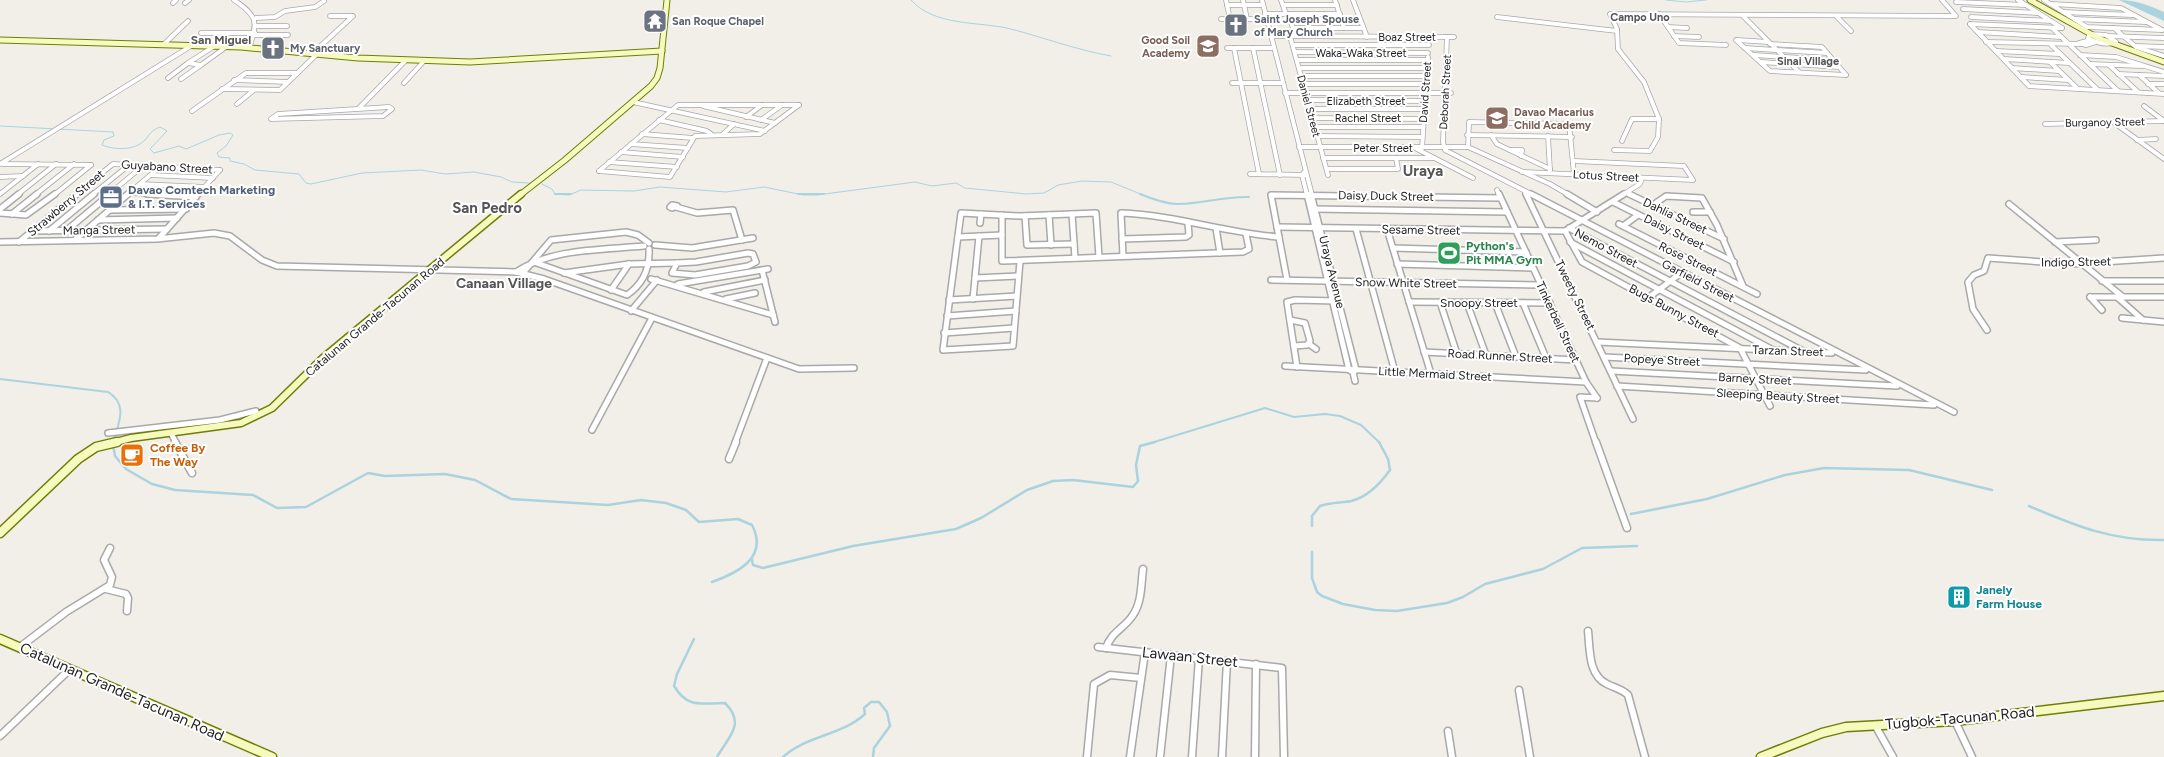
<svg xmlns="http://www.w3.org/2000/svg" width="2164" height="757" font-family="Figtree,sans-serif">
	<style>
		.water { fill: #aad3df }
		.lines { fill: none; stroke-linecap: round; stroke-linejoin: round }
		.stream-far2 { stroke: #aad3df; stroke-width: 1 }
		.stream-far1 { stroke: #aad3df; stroke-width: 2 }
		.stream { stroke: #aad3df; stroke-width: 2.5 }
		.street-far2-casing { stroke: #a9a9a9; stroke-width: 5.5 }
		.street-far1-casing { stroke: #a9a9a9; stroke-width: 8 }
		.street-casing { stroke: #a9a9a9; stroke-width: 9 }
		.secondary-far2-casing { stroke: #707d05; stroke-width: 7 }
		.secondary-far1-casing { stroke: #707d05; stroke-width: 9 }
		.secondary-casing { stroke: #707d05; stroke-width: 11 }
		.street-far2 { stroke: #fff; stroke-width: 4 }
		.street-far1 { stroke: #fff; stroke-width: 5 }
		.street { stroke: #fff; stroke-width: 6 }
		.secondary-far2 { stroke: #f7fabf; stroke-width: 5 }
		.secondary-far1 { stroke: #f7fabf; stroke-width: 6 }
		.secondary { stroke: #f7fabf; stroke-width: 8 }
		.labels { text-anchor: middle; stroke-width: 4; stroke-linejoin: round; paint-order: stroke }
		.far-neighbourhood-label { font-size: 11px; font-weight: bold; fill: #555; stroke: #fff }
		.far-worship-label { font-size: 11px; font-weight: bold; fill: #5b616d; stroke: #fff; text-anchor: start }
		.far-street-label { font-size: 11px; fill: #222; stroke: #fff }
		.far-education-label { font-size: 11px; font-weight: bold; fill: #785e54; stroke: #fff; text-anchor: end }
		.far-quarter-label { font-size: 12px; font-weight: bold; fill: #555; stroke: #fff }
		.street-label { font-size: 12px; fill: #222; stroke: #fff }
		.service-label { font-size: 12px; font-weight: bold; fill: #4e5e75; stroke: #fff; text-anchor: start }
		.leisure-label { font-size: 12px; font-weight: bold; fill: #27864d; stroke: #fff; text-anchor: start }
		.food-label { font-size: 12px; font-weight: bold; fill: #c56008; stroke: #fff; text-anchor: start }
		.culture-label { font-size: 12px; font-weight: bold; fill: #0d838f; stroke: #fff; text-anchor: start }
		.neighbourhood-label { font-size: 14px; font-weight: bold; fill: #555; stroke: #fff }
		.quarter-label { font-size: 15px; font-weight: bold; fill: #555; stroke: #fff }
		.near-street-label { font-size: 15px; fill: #222; stroke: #fff }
	</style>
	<rect width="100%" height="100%" fill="#f2efe9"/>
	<path class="water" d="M2119 0C2136 0 2148 5 2164 12V21Z"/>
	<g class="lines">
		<g class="stream-far2">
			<path d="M911 0C935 27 979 21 1011 29 1045 38 1077 50 1111 56"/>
			<polyline points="1666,0 1686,2 1706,0"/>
			<path d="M0 126 113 132 114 136 104 140 102 145C115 150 134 151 145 140 150 134 152 130 160 127L167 131 150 149 154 153 179 146 186 149 219 135 230 133 233 135 226 146 217 153 219 157 230 158V161L244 164 255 170 299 174 306 183 311 184 362 173 421 170 445 174 474 172 501 177 512 182 529 183"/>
			<polyline points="542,184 552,189 555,194 569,195 581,190 634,191 660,187 726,192 764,187 803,195 817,195 915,182 932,186 956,183 965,188 1026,194 1044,193 1058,185 1082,181 1111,182 1143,195"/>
		</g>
		<g class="stream-far1">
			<polyline points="555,194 571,194"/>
			<polyline points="798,194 824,194"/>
			<path d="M1140 194C1152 199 1165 204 1178 204 1202 204 1224 196 1249 197"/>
			<path d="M0 379 108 392C128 404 119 422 114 440"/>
			<polyline points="1151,443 1265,408 1294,417 1325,414 1340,416 1361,425 1380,443"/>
		</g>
		<g class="stream">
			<path d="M113 445 115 456 126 469 152 484 175 490 253 495 277 508 306 507 368 473 385 476 445 474 475 480 511 499 608 505 641 500 666 503 686 510 699 522 738 519 752 525C769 558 737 573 712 582"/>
			<path d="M2029 506C2076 526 2112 541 2164 540"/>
			<polyline points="1631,514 1707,499 1785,475 1824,468 1909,470 1992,490"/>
			<path d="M1312 526V516L1320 506C1330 502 1341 503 1351 501 1368 497 1380 484 1390 470L1388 459 1379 442"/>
			<polyline points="1312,552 1312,578 1317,592 1322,596 1343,604 1375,610 1397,611 1447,603 1463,597 1485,584 1543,569 1582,548 1637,546"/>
			<polyline points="752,560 753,565 763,568 853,546 956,529 981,518 1027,490 1053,481 1073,480 1133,487 1138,481 1136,465 1140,446 1155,442"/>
			<path d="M694 639 677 674 674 686C688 709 701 703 725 703 746 724 729 736 717 757"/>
			<path d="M783 757C807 735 841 736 865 714L864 708 871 702H879L887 712 890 726 874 748 873 757"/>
		</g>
		<g class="street-far2-casing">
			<g id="street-far2">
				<path d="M234 0C258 16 258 22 249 48"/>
				<polyline points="1226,0 1230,19"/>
				<polyline points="1243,0 1247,19"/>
				<polyline points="1262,0 1312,195"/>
				<polyline points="1281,0 1286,14"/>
				<polyline points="1335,0 1344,28"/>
				<polyline points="1353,0 1367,37"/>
				<polyline points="2018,0 2062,28"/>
				<polyline points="2044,0 2087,27 2162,30"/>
				<polyline points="1956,2 2026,5"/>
				<polyline points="173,3 176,0"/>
				<polyline points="185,3 189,0"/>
				<polyline points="2052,4 2121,8 2162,30"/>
				<polyline points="1227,5 1263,5"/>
				<polyline points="1283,5 1337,5"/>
				<polyline points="1963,9 2038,13"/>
				<polyline points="2063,12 2132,15"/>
				<polyline points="1265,14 1340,14"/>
				<polyline points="1289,14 1295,36"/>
				<polyline points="1306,14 1310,28"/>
				<polyline points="1324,14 1329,28"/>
				<polyline points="1659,14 1679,43 1726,45"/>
				<polyline points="1742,15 1799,72"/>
				<polyline points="330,16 352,16"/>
				<polyline points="1497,17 1617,31"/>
				<polyline points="1837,17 1851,31"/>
				<polyline points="1971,17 2051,21"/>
				<polyline points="256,18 275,17 285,11 315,7 324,1"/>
				<polyline points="1221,19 1267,19"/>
				<polyline points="2075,19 2146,22"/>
				<polyline points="1970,24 2029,86 2164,94"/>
				<polyline points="1970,24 2062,28"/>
				<polyline points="257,26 287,26"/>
				<polyline points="1668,27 1687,28"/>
				<polyline points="1293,28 1363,28"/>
				<polyline points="2052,28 2118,91"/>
				<polyline points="2114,28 2136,47 2164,56"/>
				<polyline points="1978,32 2061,37"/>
				<polyline points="201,33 255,33"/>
				<path d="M2090 34 2106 35 2116 42C2106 46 2097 43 2088 38Z"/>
				<polyline points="254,35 288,35"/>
				<polyline points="1271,36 1454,37"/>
				<polyline points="1290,36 1328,175"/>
				<polyline points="1674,36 1699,37"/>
				<polyline points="2107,36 2164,38"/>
				<polyline points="1447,37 1443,142 1445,150 1533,195"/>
				<polyline points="1736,40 1770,71 1846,75"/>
				<polyline points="1737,40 1768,42"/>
				<polyline points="2091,40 2079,43 2086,45 2096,42"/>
				<polyline points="1986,42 2080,44"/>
				<polyline points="1770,44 1822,47 1846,75"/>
				<polyline points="163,45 188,21"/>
				<polyline points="1293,45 1429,45"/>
				<polyline points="2051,45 2097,89"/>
				<polyline points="2137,46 2164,47"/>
				<polyline points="1227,48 1274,48"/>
				<polyline points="1234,48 1259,174"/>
				<polyline points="1253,48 1280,175"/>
				<polyline points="1745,48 1827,53"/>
				<polyline points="1996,51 2060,54"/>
				<polyline points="1295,52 1428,53"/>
				<polyline points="312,54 353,16"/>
				<polyline points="1754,55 1833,60"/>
				<polyline points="2080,55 2116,57 2164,72"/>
				<polyline points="2004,59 2069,63"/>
				<polyline points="1297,60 1428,60"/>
				<polyline points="1761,62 1839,67"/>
				<polyline points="2050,62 2077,88"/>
				<polyline points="2090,64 2142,66"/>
				<polyline points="201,65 226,47"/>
				<polyline points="2109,65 2138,92"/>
				<polyline points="1299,68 1427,68"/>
				<polyline points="2012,68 2059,71"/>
				<polyline points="2118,74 2164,76"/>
				<polyline points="2139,75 2159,93"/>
				<polyline points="1301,76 1426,76"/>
				<polyline points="2021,77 2068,80"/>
				<polyline points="168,78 188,63"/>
				<polyline points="181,79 201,65 188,63 213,47"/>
				<polyline points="234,80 288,82"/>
				<polyline points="404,83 424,61"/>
				<polyline points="1232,83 1282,83"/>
				<polyline points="1303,84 1426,84"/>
				<polyline points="2148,84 2164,84"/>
				<polyline points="222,89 280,90 317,54"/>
				<polyline points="1285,93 1451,93"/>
				<polyline points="1308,100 1425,101"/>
				<polyline points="633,102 765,131"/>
				<polyline points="237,104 254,90"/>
				<polyline points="703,106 775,123"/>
				<polyline points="2144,106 2164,121"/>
				<polygon points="389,107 392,109 383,116 271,119 278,114"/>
				<polyline points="359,108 406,60"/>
				<polyline points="1310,109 1424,109"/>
				<polyline points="192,111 246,73 297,73"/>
				<polyline points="746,117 762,105"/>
				<polyline points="1313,118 1424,119"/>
				<polyline points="659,120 707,131 711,134"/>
				<polyline points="761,120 782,105"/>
				<polyline points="2113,122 2164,159"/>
				<polyline points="2045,124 2164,121"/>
				<polyline points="1315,127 1423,127"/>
				<polyline points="642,134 693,138"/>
				<polyline points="722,135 734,124"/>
				<polyline points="1467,135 1572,137"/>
				<polyline points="1491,135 1497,144 1550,169"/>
				<polyline points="1318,136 1422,137"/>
				<polyline points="1548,136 1550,171"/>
				<polyline points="2137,140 2156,139"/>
				<polyline points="1622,141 1632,119 1659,119"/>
				<polyline points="631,144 688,148"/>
				<polyline points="1299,147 1468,147 1550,184 1569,195"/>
				<polyline points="1468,147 1469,122 1569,124 1574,174"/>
				<polyline points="1415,148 1473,178"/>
				<polyline points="1422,148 1428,57"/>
				<polyline points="1510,150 1522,150 1521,156"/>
				<polyline points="1614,150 1650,151 1658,137 1659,119 1644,82 1618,49 1617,29 1610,14 1956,16 1942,0"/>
				<polyline points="621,152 683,157"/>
				<polyline points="1323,158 1434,158"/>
				<polyline points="609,162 677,167"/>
				<polyline points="0,164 191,46"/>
				<polyline points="3,164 91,165"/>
				<polyline points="1327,169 1398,169 1396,158"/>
				<polyline points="599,171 670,177 695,136 760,134 799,105"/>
				<polyline points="599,171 678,105 799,105"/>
				<polyline points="1304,172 1302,175 1307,195"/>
				<polyline points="1522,172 1693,180 1684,166 1574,161"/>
				<polyline points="1250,174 1305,175"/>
				<polyline points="151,175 213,178"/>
				<polyline points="0,177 23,176"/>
				<polyline points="140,184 205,187"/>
				<polyline points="1497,190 1499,195"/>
				<polyline points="1525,192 1527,195"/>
				<polyline points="130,193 167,195"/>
				<polyline points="1627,193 1632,195"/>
				<polyline points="0,194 38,164"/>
				<polyline points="17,195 56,164"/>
				<polyline points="35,195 74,164"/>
				<polyline points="54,195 91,165"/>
				<polyline points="75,195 113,164 220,170"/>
				<polyline points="92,195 129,165"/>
				<polyline points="108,195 144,165"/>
				<polyline points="127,195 161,166"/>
				<polyline points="197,195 220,170"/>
				<polyline points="1271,195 1291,195"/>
				<polyline points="1622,195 1640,184 1642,178"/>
			</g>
		</g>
		<g class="street-far1-casing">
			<g id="street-far1">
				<polyline points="147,194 196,197"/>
				<polyline points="1307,194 1349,370 1353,372 1355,381"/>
				<polyline points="1311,194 1356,370 1353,372"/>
				<polyline points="1499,194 1586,382 1597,398"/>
				<polyline points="1526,194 1633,419"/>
				<polyline points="1531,194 1954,412"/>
				<polyline points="1567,194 1597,212"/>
				<polyline points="1629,194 1724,239"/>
				<polyline points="1613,202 1734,262"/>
				<polyline points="2009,204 2123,297"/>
				<polygon points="672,205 677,206 672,208 670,207"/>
				<polyline points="1653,205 1666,196 1702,198 1717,225 1743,286"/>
				<polyline points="676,207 697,213 733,210 742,240"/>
				<polyline points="0,209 19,194"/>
				<polyline points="1313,209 1507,212"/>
				<polyline points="111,210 186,209"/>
				<polyline points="1693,212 1710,212"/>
				<polyline points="0,213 26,215 55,194"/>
				<polyline points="12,214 37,194"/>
				<polyline points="1072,214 1075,258"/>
				<polyline points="1002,215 1002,261 1243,252 1249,249 1246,234"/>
				<polyline points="1049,215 1051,245"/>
				<polyline points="1025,216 1027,245 1074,244"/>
				<polyline points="98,220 177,218"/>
				<polyline points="980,223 981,214"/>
				<polyline points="1619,224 1757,294"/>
				<polyline points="1623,226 1638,215"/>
				<polyline points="1277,227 1565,231 1624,194"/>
				<polyline points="1216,228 1220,253"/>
				<polyline points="1569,228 1803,351"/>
				<polyline points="1356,229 1395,372"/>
				<polyline points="1387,229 1431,374"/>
				<polyline points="67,230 110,194"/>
				<polyline points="32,231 167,229"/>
				<polyline points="49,231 94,194"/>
				<polyline points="1565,231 1582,262 1740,348 1770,406"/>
				<polyline points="958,237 1002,235"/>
				<polyline points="159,238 198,194"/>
				<polyline points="1122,239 1186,237 1189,235 1188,223"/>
				<polyline points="75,240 128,194"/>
				<polyline points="0,242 157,239 214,233 230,236 262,260 277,266 516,272 544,279 799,369 854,368"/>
				<polyline points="19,242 77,194"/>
				<polyline points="1570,242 1773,350"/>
				<polyline points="2055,242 2096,240"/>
				<polyline points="655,245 692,248 753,238"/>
				<polyline points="1393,248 1526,252"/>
				<polygon points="748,253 753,254 756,262 748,266 695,275 672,273 677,263 696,262"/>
				<path d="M1123 256 1121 213C1175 215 1226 233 1279 237"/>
				<polyline points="1020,261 1013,346 943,350 961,213 1020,216 1096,213 1099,257"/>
				<path d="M534 262 627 295C643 284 650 268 649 249"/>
				<polyline points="1397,264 1533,268"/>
				<polyline points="762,270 775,322"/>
				<path d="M516 272C552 248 602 250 644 246"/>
				<polyline points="523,273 551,240 626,232 638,235 649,243"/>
				<polyline points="564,273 629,264 677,263"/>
				<polyline points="975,278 1018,276"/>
				<polyline points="651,279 773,315"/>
				<polyline points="1271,280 1541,285"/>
				<polyline points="1287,280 1271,195 1500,198"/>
				<polyline points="2102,281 2164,281"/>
				<polyline points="678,284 768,269"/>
				<polyline points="611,290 629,264"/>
				<polyline points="704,292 765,280"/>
				<polyline points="2090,297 2164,297"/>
				<polyline points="2090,297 2102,310"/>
				<polyline points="2117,297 2143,320"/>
				<polyline points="1648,298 1681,273"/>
				<polyline points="726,299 755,293"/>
				<polyline points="973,299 979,236"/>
				<polyline points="949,300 1017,296"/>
				<polyline points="1409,302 1550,303"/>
				<polyline points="1440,302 1457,354"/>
				<polyline points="1467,303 1486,355"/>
				<polyline points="1495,303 1516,357"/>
				<polyline points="1523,303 1546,358"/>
				<polyline points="631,311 657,280"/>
				<polyline points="947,316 1016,311"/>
				<polyline points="2122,318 2164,322"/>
				<polyline points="1290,320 1305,323 1310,341 1307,345 1294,346"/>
				<polyline points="1987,330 1973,309 1968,282 1974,275 1984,271 1988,258 2072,264 2164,258"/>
				<polyline points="944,333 1014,328"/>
				<polyline points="1597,342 1832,353"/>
				<polyline points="1309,344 1316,349"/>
				<polyline points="1424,352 1576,360"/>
				<polyline points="1604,357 1866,370"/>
				<polyline points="1285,366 1586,382"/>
				<polyline points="1297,367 1287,302 1295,300 1336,301"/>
				<polyline points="1611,371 1897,386"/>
				<polyline points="1617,386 1934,405"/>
				<polyline points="592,430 652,318"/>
				<polyline points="108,433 220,420 256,411"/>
				<polyline points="171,433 176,443"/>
				<polyline points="735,443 767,358"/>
				<polyline points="1596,443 1580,397 1597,398"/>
			</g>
		</g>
		<g class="street-casing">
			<g id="street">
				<polyline points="175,442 192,473"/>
				<polyline points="1596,442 1627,528"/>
				<polyline points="729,459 736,442"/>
				<polyline points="106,589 126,594 128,598 127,611"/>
				<path d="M1588 631C1590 649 1588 675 1607 684 1615 688 1622 689 1628 695L1645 757"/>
				<polyline points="20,647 66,612 110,585 112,577 104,560 110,548"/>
				<polyline points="1098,647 1282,668 1284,757"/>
				<path d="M1106 648C1111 632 1125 628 1133 615 1142 602 1141 584 1143 569"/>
				<polyline points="1519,690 1530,757"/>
				<polyline points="1955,721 1972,757"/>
				<polyline points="1875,725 1893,757"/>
				<polyline points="1448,731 1452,757"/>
				<polyline points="0,736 70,669"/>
				<polyline points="1087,757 1094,684 1110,675 1141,678"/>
				<polyline points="1130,757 1145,652"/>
				<polyline points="1160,757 1171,655"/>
				<polyline points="1192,757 1199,658"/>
				<polyline points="1222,757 1227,661"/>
				<polyline points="1255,757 1256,664"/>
			</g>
		</g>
		<g class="secondary-far2-casing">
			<g id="secondary-far2">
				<polyline points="2030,0 2098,38 2164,62"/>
				<polyline points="0,40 241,47 358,58 470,62 662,51"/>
				<polyline points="520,195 565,160 651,86 657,78 660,68 667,0"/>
			</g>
		</g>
		<g class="secondary-far1-casing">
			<polyline id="secondary-far1" points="112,443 131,438 241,423 272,408 323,358 521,194"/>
		</g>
		<g class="secondary-casing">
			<g id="secondary">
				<polyline points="0,533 78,459 96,447 117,442"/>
				<polyline points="0,639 272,757"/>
				<polyline points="1761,757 1822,733 1846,727 1955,721 2164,696"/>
			</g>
		</g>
		<use href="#street-far2" class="street-far2"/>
		<use href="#street-far1" class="street-far1"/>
		<use href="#street" class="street"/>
		<use href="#secondary-far2" class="secondary-far2"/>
		<use href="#secondary-far1" class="secondary-far1"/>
		<use href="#secondary" class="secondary"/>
	</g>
	<defs>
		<g id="temple-square" transform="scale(1.25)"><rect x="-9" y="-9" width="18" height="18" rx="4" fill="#6b7280" stroke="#fff"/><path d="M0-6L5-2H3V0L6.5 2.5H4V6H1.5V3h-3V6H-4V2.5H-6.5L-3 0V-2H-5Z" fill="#fff"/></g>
		<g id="church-square" transform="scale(1.25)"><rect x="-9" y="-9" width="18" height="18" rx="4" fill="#6b7280" stroke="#fff"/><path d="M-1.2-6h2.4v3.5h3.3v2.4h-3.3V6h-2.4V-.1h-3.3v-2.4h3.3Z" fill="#fff"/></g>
		<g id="school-square" transform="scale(1.25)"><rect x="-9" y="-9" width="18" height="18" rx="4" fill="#8d6e63" stroke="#fff"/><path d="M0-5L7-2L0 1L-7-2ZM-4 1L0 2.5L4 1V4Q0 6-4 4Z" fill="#fff"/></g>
		<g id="office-square" transform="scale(1.25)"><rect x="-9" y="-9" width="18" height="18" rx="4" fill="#5c6f8a" stroke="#fff"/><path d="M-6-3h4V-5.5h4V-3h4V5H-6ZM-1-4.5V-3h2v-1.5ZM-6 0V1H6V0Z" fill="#fff"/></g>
		<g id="stadium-square" transform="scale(1.25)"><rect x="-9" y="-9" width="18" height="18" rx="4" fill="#2e9e5b" stroke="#fff"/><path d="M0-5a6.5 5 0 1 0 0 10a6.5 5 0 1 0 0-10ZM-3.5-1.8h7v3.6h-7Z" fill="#fff"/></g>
		<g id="cafe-square" transform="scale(1.25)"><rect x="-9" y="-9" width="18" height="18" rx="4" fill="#e8710a" stroke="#fff"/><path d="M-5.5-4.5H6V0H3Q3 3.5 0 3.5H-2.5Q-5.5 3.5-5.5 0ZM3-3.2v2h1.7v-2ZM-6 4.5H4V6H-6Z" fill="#fff"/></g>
		<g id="building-square" transform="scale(1.25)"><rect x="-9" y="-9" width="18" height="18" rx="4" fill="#0f9aa8" stroke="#fff"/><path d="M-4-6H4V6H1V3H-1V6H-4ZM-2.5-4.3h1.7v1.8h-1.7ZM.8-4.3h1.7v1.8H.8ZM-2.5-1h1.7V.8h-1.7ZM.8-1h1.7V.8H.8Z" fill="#fff"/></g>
	</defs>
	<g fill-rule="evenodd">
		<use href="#temple-square" x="655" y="21"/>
		<use href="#church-square" x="1236" y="25"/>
		<use href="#school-square" x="1208" y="46"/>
		<use href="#church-square" x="273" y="48"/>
		<use href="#school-square" x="1497" y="118"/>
		<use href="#office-square" x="111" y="197"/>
		<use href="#stadium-square" x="1449" y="253"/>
		<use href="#cafe-square" x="132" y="455"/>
		<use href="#building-square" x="1959" y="597"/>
	</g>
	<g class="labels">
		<g class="far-neighbourhood-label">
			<text x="1640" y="21">Campo Uno</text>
			<text x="1808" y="65">Sinai Village</text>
		</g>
		<g class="far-worship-label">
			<text x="1254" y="23">Saint Joseph Spouse<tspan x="1254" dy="13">of Mary Church</tspan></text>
			<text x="672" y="25">San Roque Chapel</text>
			<text x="290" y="52">My Sanctuary</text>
		</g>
		<g class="far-street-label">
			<text x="1407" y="41">Boaz Street</text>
			<text x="1361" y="57">Waka-Waka Street</text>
			<text transform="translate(1425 92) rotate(-86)" y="4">David Street</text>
			<text transform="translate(1445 92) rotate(-87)" y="4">Deborah Street</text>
			<text x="1366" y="105">Elizabeth Street</text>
			<text transform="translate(1309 106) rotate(75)" y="4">Daniel Street</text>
			<text x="1368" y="122">Rachel Street</text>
			<text transform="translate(2105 122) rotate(-1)" y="4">Burganoy Street</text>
			<text x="1383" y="152">Peter Street</text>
		</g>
		<g class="far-education-label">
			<text x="1190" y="44">Good Soil<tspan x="1190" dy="13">Academy</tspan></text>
			<text x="1514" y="116" text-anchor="start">Davao Macarius<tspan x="1514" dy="13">Child Academy</tspan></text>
		</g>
		<g class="far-quarter-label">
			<text x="221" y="44">San Miguel</text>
		</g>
		<g class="street-label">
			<text transform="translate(167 167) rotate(3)" y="4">Guyabano Street</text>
			<text transform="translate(1606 176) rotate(3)" y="4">Lotus Street</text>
			<text transform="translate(1386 196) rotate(1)" y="4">Daisy Duck Street</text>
			<text transform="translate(66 203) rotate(-40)" y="4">Strawberry Street</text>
			<text transform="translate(1675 216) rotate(25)" y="4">Dahlia Street</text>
			<text transform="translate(99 230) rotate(-1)" y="4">Manga Street</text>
			<text transform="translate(1421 230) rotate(1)" y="4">Sesame Street</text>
			<text transform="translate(1674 232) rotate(26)" y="4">Daisy Street</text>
			<text transform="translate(1606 248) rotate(28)" y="4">Nemo Street</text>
			<text transform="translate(1688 259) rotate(26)" y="4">Rose Street</text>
			<text transform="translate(2076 262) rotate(-1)" y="4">Indigo Street</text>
			<text transform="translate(1332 272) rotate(76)" y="4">Uraya Avenue</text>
			<text transform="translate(1698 281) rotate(27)" y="4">Garfield Street</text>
			<text transform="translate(1406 283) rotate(1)" y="4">Snow White Street</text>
			<text transform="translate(1575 295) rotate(64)" y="4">Tweety Street</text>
			<text x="1479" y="307">Snoopy Street</text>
			<text transform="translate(1674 311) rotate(28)" y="4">Bugs Bunny Street</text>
			<text transform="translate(375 317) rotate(-40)" y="4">Catalunan Grande-Tacunan Road</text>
			<text transform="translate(1558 322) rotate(65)" y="4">Tinkerbell Street</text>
			<text transform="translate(1788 351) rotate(2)" y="4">Tarzan Street</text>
			<text transform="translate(1500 356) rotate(3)" y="4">Road Runner Street</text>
			<text transform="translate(1662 360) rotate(3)" y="4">Popeye Street</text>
			<text transform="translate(1435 374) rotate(3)" y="4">Little Mermaid Street</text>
			<text transform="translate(1755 379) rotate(3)" y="4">Barney Street</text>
			<text transform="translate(1778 396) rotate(3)" y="4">Sleeping Beauty Street</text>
		</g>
		<g class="service-label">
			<text x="128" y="194">Davao Comtech Marketing<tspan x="128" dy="14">&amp; I.T. Services</tspan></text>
		</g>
		<g class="leisure-label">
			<text x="1466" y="250">Python's<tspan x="1466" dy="14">Pit MMA Gym</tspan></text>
		</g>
		<g class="food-label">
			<text x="150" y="452">Coffee By<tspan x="150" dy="14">The Way</tspan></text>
		</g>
		<g class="culture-label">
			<text x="1976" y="594">Janely<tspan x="1976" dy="14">Farm House</tspan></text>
		</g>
		<g class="neighbourhood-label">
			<text x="504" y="288">Canaan Village</text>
		</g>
		<g class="quarter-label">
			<text x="1423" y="176">Uraya</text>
			<text x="487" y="213">San Pedro</text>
		</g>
		<g class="near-street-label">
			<text transform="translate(1190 657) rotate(6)" y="5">Lawaan Street</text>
			<text transform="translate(122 692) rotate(24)" y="5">Catalunan Grande-Tacunan Road</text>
			<text transform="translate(1960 718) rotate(-5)" y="5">Tugbok-Tacunan Road</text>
		</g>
	</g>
</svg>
